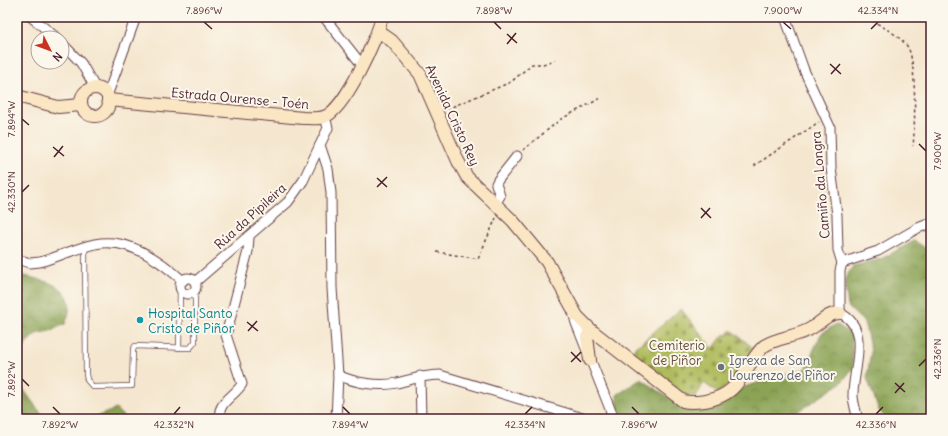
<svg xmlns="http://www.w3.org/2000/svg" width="948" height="436" font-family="Delius,sans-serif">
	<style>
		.forest { fill: url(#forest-crowns); stroke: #6a6140 }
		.cemetery { fill: url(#cemetery-stones); stroke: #7c6d44 }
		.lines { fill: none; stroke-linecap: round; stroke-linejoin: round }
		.lane-casing { stroke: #643d44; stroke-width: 6 }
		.street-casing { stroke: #643d44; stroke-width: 11 }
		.secondary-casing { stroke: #643d44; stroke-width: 14 }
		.path { stroke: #643d44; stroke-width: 1.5; stroke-dasharray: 3 3; stroke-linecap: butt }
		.lane { stroke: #fff; stroke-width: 4.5 }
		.street { stroke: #fff; stroke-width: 9 }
		.secondary { stroke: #fbe6c4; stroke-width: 12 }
		.ticks { fill: none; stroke: #4a1f2b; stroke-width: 1.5 }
		.culture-dot { fill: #0f9aa8; stroke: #fbf7ec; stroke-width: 1.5 }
		.worship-dot { fill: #6b7280; stroke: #fbf7ec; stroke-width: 1.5 }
		.labels { text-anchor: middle; stroke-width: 4; stroke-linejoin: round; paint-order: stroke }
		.street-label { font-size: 13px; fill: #4a1f2b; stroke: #fbf7ec }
		.culture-label { font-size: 13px; fill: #0d838f; stroke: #fbf7ec; text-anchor: start }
		.park-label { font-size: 13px; fill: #684e3a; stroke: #fbf7ec }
		.worship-label { font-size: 13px; fill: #5b616d; stroke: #fbf7ec; text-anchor: start }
		.neatline { fill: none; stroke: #4a1f2b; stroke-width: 1.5 }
		.ticks-label { font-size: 10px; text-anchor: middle; fill: #4a1f2b }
	</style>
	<defs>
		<pattern id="forest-crowns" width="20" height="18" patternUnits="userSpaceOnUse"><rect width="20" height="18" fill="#8ba354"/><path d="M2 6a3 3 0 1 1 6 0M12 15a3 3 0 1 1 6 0" fill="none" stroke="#748446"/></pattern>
		<pattern id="cemetery-stones" width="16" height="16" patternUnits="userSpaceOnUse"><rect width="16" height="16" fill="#afbb5c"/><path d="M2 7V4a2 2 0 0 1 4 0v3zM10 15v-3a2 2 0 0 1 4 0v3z" fill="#90974c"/></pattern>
	</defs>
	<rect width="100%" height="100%" fill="#fbf7ec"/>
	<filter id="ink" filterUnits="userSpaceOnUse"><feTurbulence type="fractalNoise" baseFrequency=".025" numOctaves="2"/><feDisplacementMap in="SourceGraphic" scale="8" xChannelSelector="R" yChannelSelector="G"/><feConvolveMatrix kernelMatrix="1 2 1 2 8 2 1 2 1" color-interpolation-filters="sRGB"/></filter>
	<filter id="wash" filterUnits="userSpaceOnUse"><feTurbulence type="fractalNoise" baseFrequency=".012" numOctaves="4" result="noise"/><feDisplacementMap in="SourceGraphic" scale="16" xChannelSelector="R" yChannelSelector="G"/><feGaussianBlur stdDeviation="0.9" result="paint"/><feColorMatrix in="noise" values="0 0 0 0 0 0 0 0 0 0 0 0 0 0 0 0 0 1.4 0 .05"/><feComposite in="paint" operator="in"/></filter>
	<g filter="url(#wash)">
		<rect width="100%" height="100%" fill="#f5e7cf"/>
		<g class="forest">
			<path d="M914 241C930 249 931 255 928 272L931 276V419H887L879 411 867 378 871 351 864 322 848 307 845 279 853 266 881 259Z"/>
			<path d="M17 274C47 282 82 285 65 324L50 331 36 334 26 343 18 369V382L45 419H17Z"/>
			<polygon points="836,324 851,334 853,368 841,383 787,419 619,419 617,395 641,379 680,405 687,408 701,410 747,386 805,369 821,334"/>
			<polygon points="116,409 126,419 90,419"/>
		</g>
		<polygon class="cemetery" points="681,309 713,349 724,334 727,336 731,330 752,347 754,345 757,348 735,379 718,393 704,383 696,396 685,396 629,353"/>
	</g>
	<g filter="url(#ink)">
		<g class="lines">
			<g class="lane-casing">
				<g id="lane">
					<polyline points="85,247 86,374 87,380 93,387 132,386 133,350 135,346 190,348 195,342 195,287"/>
					<polyline points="179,348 180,286"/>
				</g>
			</g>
			<g class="street-casing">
				<g id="street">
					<polyline points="31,17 57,38"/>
					<polyline points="324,17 362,65"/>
					<polyline points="785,17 804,70 830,127 831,168 837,215 838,250 842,263"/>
					<polyline points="62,43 81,63 96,89"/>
					<polyline points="107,96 136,17"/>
					<polyline points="320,145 328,169 331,193 332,288 338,375 336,419"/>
					<polyline points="495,204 500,196 496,184 498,180 517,156"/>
					<path d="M17 259 30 263 40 262C58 257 76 248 95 244 127 237 160 260 183 281"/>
					<circle cx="188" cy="286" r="8"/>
					<polyline points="195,282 288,202 303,181 328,128 325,117"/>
					<polyline points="573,312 576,323 614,419"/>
					<path d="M338 375C355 383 379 387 397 383 412 379 424 375 440 375L586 419"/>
					<polyline points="420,376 421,419"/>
					<path d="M220 419C216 403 235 396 242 384L226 335 248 251 249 237"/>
					<path d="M858 419C856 412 854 405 853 397 852 372 872 328 840 313V271L842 263 878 251 918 228 931 223"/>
				</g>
			</g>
			<g class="secondary-casing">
				<g id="secondary">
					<path d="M378 31 392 41 420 74 458 161 467 177 513 221 547 262 577 316 591 330 683 401C690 403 697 402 705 401 742 395 741 369 764 346 778 337 796 337 810 329 821 323 827 313 840 313"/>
					<circle cx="95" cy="102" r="14"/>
					<polyline points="17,96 58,107 81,105"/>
					<path d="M108 100 303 118C310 118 318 119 324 117 345 110 377 38 382 17"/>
					<polyline points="590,360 587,337 591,330"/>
				</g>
			</g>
			<g class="path">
				<path d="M867 17C880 26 898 34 907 46 917 59 915 129 913 146"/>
				<polyline points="447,109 511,82 532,64 543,64 555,60"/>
				<polyline points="523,150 561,119 601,98"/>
				<polyline points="754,166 819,122"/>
				<polyline points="437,252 478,259 496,218"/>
			</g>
			<use href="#lane" class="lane"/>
			<use href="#street" class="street"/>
			<use href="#secondary" class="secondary"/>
		</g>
	</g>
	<path class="ticks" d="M204 22 212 29M494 22 501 29M783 22 791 29M871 29 878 22M507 34 517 43M507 44 516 33M830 64 841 74M831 74 840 64M22 119 29 125M919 144 926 151M53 147 64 156M54 157 63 146M377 178 387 187M377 187 387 177M22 192 29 185M701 208 711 218M701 218 710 208M247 322 258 331M248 331 257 321M571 352 581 362M571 362 581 352M919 366 926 359M22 379 29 386M895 383 905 392M895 393 904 383M53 407 60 414M343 407 350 414M632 407 639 414M174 414 180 407M525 414 532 407M876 414 883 407"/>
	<circle class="culture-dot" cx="140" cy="320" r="4"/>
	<circle class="worship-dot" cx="721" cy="367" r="4"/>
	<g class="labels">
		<g class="street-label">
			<text transform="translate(240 98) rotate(5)" y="5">Estrada Ourense - Toén</text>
			<text transform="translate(453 115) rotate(65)" y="5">Avenida Cristo Rey</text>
			<text transform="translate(820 185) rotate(-95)" y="5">Camiño da Longra</text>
			<text transform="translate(250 216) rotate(-42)" y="5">Rúa da Pipileira</text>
		</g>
		<g class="culture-label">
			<text x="148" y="318">Hospital Santo<tspan x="148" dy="15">Cristo de Piñor</tspan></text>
		</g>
		<g class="park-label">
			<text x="677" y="350">Cemiterio<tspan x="677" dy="15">de Piñor</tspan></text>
		</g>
		<g class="worship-label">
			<text x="729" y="365">Igrexa de San<tspan x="729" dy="15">Lourenzo de Piñor</tspan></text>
		</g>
	</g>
	<rect width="948" height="436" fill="none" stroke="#fbf7ec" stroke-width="44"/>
	<g transform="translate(50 50) rotate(132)"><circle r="19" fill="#fbf7ec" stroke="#b4a19f"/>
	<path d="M0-3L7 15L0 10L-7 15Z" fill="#c8321e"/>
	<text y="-6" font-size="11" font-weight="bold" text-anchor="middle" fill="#4a1f2b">N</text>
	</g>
	<rect x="22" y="22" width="904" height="392" class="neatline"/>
	<g class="ticks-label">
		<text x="204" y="14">7.896°W</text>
		<text x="494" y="14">7.898°W</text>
		<text x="783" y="14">7.900°W</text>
		<text x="878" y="14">42.334°N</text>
		<text transform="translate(11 119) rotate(-90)" y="4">7.894°W</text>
		<text transform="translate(937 151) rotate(-90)" y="4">7.900°W</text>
		<text transform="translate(11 192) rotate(-90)" y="4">42.330°N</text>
		<text transform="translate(937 359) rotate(-90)" y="4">42.336°N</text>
		<text transform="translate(11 379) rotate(-90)" y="4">7.892°W</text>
		<text x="60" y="428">7.892°W</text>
		<text x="174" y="428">42.332°N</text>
		<text x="350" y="428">7.894°W</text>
		<text x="525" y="428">42.334°N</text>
		<text x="639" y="428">7.896°W</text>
		<text x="876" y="428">42.336°N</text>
	</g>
</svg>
